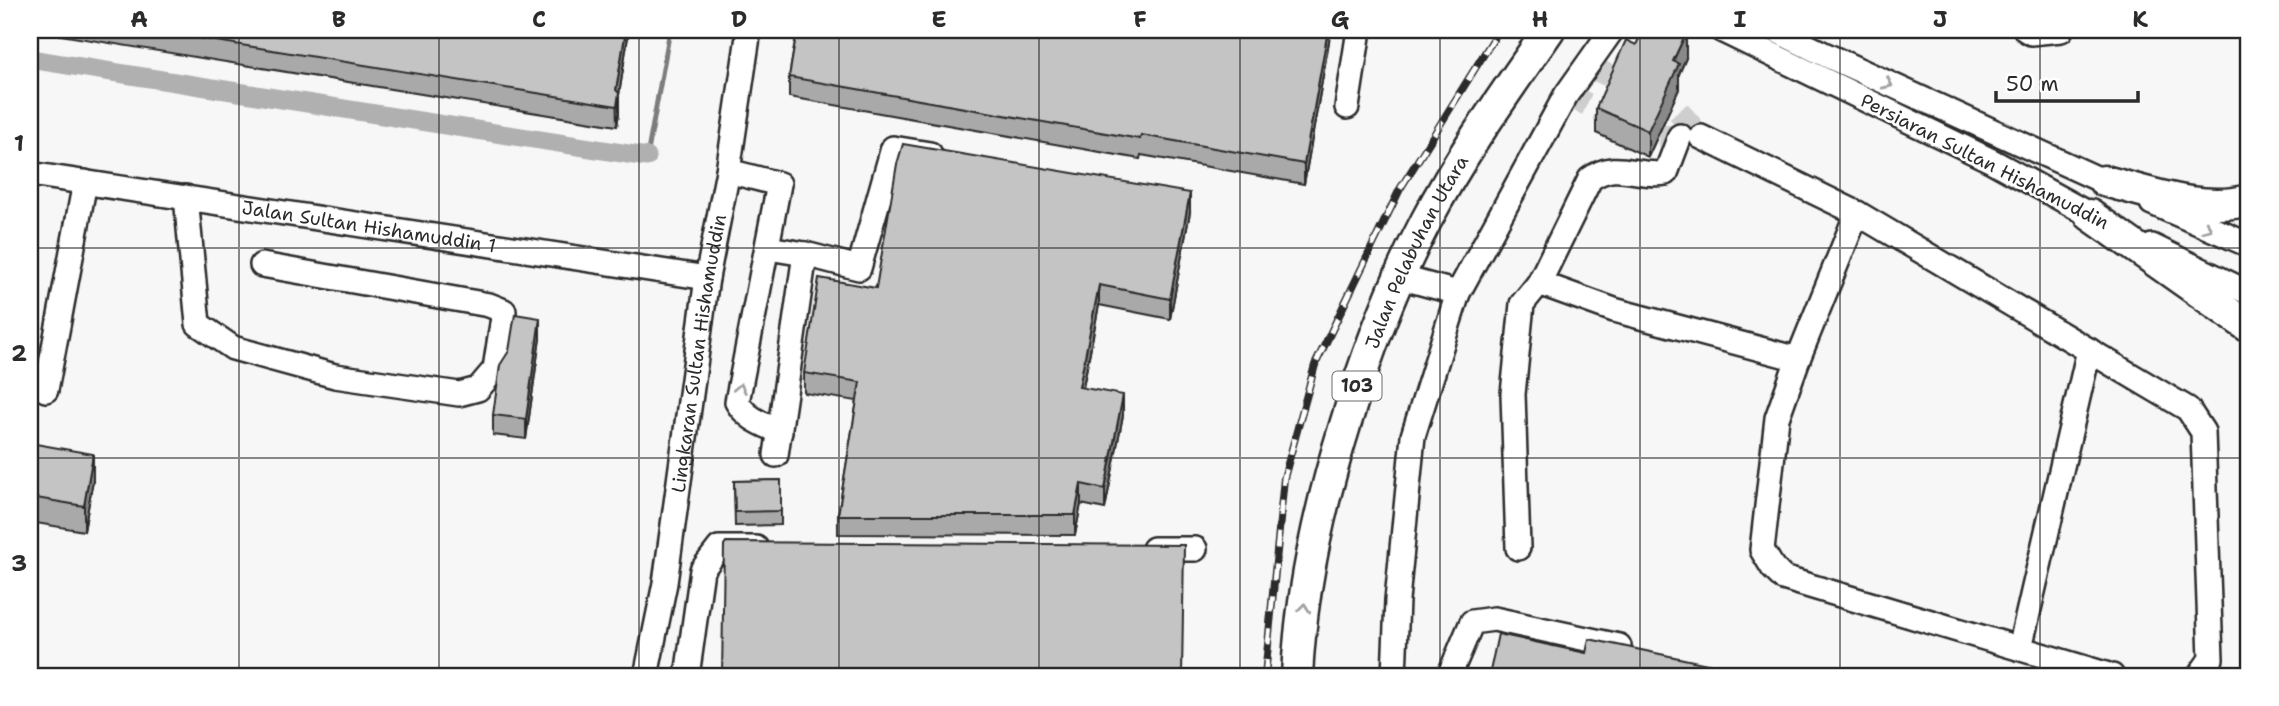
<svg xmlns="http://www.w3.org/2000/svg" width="2279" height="706" font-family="'Shantell Sans',sans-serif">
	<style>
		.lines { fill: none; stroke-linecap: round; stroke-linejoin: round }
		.stream { stroke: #7b7b7b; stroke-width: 5 }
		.canal { stroke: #b0b0b0; stroke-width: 19 }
		.minor-tunnel { stroke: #cecece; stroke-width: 23; stroke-dasharray: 23 11; stroke-linecap: butt }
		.minor-casing { stroke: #2b2b2b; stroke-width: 28 }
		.major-casing { stroke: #2b2b2b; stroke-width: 35 }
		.minor { stroke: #fff; stroke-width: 23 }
		.major { stroke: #fff; stroke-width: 30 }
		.rail-casing { stroke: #2b2b2b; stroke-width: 8 }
		.rail { stroke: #fff; stroke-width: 5; stroke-dasharray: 16; stroke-linecap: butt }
		.wall { fill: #a9a9a9; stroke: #2b2b2b; stroke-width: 2 }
		.shaded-wall { fill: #898989; stroke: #2b2b2b; stroke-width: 2 }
		.building { fill: #c4c4c4; stroke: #2b2b2b; stroke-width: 2 }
		.oneway { stroke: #a0a0a0 }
		.grid { fill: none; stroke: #2b2b2b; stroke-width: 2; stroke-opacity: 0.55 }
		.labels { text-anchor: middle; stroke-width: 5; stroke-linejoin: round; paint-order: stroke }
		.shield { fill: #fff; stroke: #6b6b6b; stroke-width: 2 }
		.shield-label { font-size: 18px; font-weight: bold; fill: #2b2b2b }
		.street-label { font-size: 19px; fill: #2b2b2b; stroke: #fff }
		.neatline { fill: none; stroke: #2b2b2b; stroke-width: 2.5 }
		.grid-label { font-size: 23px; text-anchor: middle; font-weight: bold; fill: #2b2b2b }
	</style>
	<rect width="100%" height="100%" fill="#f7f7f7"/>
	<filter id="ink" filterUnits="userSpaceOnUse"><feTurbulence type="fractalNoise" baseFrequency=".0143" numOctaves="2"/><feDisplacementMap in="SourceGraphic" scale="14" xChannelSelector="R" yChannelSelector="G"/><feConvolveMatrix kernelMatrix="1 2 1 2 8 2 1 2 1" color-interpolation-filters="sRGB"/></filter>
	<g filter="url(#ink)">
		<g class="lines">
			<polyline class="stream" points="647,157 670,30"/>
			<polyline class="canal" points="30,59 647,157"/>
			<g class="minor-tunnel">
				<polyline points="1588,66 1672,104 1701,137"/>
				<polyline points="1566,95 1658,136 1698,137"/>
			</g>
			<g class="minor-casing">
				<g id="minor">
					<polyline points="1721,30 1992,161 2103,222"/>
					<polyline points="1775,30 1826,55 2118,188"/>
					<polyline points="2026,30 2031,33 2061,30"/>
					<polyline points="1347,107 1359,30"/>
					<path d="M1680 136 1666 173C1636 178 1617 159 1590 179L1539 283 1614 310 1798 359"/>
					<polyline points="1701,137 1857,213 2188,409 2203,432 2211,659 2199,676"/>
					<path d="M728 171 779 184 737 402C747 419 763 424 780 432"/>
					<path id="s1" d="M30 174 707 278"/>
					<polyline points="186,197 198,324 233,348 335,376 459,394 478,389 495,369 504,311 489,305 262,265"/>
					<polyline points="2152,203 2249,245"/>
					<polyline points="1857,213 1798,359 1777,418 1762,550 1773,568 1783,578 2112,676"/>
					<polyline points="2152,246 2249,293"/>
					<polyline points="768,248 805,254 859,268 893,148 930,154"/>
					<polyline points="1399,277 1458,293"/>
					<polyline points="46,390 85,182"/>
					<polyline points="776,455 805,254"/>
					<polyline points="1518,548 1513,394 1522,304 1539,283"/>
					<polyline points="1154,549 1195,549"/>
					<polyline points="2020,648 2089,350"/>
					<path id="s2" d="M646 676 665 583 707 278 728 171 749 30"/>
					<polyline points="687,676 702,570 719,548 756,548"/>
					<polyline points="1394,676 1397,600 1413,436 1458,293 1566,95 1612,30"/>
					<polyline points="1449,676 1472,622 1494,619 1619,646"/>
				</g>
			</g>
			<g class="major-casing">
				<g id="major">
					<path d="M2104 181C2150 192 2202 213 2249 200"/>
					<polyline points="2090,215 2249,327"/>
					<path id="s3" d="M1297 676C1301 589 1320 505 1346 422 1367 353 1392 286 1426 221 1461 154 1506 92 1549 30"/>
				</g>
			</g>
			<use href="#minor" class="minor"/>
			<use href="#major" class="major"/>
			<g class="rail-casing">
				<polyline id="rail" points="1265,676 1284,478 1315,365 1400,189 1499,30"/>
			</g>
			<use href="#rail" class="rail"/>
		</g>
		<g class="wall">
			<polygon points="60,30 629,30 619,95 619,113 617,126 60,35"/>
			<polygon points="797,30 1331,30 1304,184 1141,155 1140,159 789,97 789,77"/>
			<polygon points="1636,45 1686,58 1679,74 1679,89 1648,157 1596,133 1596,108"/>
			<polygon points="1190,212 1170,319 1099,305 1083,388 1123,415 1105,509 1081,504 1075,535 838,534 838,515 857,401 804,393 804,373 876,288"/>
			<polygon points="540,338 526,439 493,435 493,415"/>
			<polygon points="30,443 93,480 84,531 30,522"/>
			<polygon points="781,480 781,525 735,526 734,481"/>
		</g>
		<g class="shaded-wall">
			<polygon points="626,30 629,30 619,95 619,113 617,126 616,90"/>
			<polygon points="1328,30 1331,30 1304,184 1304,164"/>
			<polygon points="1686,33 1686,58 1679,74 1679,89 1648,157 1648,131 1673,61"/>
			<polygon points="1190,193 1190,212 1170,319 1170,299"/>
			<polygon points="1099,285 1099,305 1079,407 1079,387"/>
			<polygon points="540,318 540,338 526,439 526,419"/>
			<polygon points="1123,395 1123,415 1105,509 1105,489"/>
			<polygon points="93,454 93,480 84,531 84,506"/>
			<polygon points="1081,484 1081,504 1075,535 1075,515"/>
		</g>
		<g class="building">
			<polygon points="149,30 626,30 616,90 619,93 617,106"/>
			<polygon points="797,30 1328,30 1304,164 1141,135 1140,139 789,77"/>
			<polygon points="1643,30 1679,30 1686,33 1673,61 1679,64 1648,131 1596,108 1626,40 1636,45"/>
			<polygon points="903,144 1190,193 1170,299 1099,285 1079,387 1123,395 1105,489 1081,484 1075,515 838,515 860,382 804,373 819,278 876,288 897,164"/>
			<polygon points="515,314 540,318 526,419 493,415 500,365 509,351"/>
			<polygon points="30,443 93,454 84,506 30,497"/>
			<polygon points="781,480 781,511 735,512 734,481"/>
			<polygon points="726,542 1184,545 1182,676 722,676 724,545"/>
			<polygon points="1498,634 1586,653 1589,639 1764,676 1489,676"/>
		</g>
		<defs><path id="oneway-chevron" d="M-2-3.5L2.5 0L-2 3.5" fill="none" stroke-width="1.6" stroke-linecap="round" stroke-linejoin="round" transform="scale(1.75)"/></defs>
		<g class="oneway">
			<use href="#oneway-chevron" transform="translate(1888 84) rotate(25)"/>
			<use href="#oneway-chevron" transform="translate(2207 228) rotate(23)"/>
			<use href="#oneway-chevron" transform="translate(740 388) rotate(-79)"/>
			<use href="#oneway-chevron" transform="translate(1304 608) rotate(-84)"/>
		</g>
	</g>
	<path class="grid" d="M239 30V676M439 30V676M639 30V676M839 30V676M1039 30V676M1240 30V676M1440 30V676M1640 30V676M1840 30V676M2040 30V676M30 248H2249M30 458H2249"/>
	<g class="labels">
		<rect class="shield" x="1332.5" y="371.5" width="49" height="29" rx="5"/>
		<g class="shield-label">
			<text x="1357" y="392">103</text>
		</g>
		<g class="street-label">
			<text transform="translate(1985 161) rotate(27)" y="7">Persiaran Sultan Hishamuddin</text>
			<text dy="7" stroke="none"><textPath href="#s1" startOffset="343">Jalan Sultan Hishamuddin 1</textPath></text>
			<text dy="7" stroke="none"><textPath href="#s3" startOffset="444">Jalan Pelabuhan Utara</textPath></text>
			<text dy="7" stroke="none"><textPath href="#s2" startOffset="327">Lingkaran Sultan Hishamuddin</textPath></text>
		</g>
	</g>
	<rect width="2279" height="706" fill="none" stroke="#fff" stroke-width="77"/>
	<path d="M1996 91v10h142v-10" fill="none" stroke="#2b2b2b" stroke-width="3.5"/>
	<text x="2006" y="91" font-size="21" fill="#2b2b2b" stroke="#ffffff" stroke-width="5" paint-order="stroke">50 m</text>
	<rect x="38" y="38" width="2202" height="630" class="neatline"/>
	<g class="grid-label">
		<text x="139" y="27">A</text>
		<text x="339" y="27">B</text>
		<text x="539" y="27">C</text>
		<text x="739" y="27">D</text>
		<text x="939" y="27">E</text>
		<text x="1140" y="27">F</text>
		<text x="1340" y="27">G</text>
		<text x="1540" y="27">H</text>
		<text x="1740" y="27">I</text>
		<text x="1940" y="27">J</text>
		<text x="2140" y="27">K</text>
		<text x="19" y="151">1</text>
		<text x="19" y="361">2</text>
		<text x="19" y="571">3</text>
	</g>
</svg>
